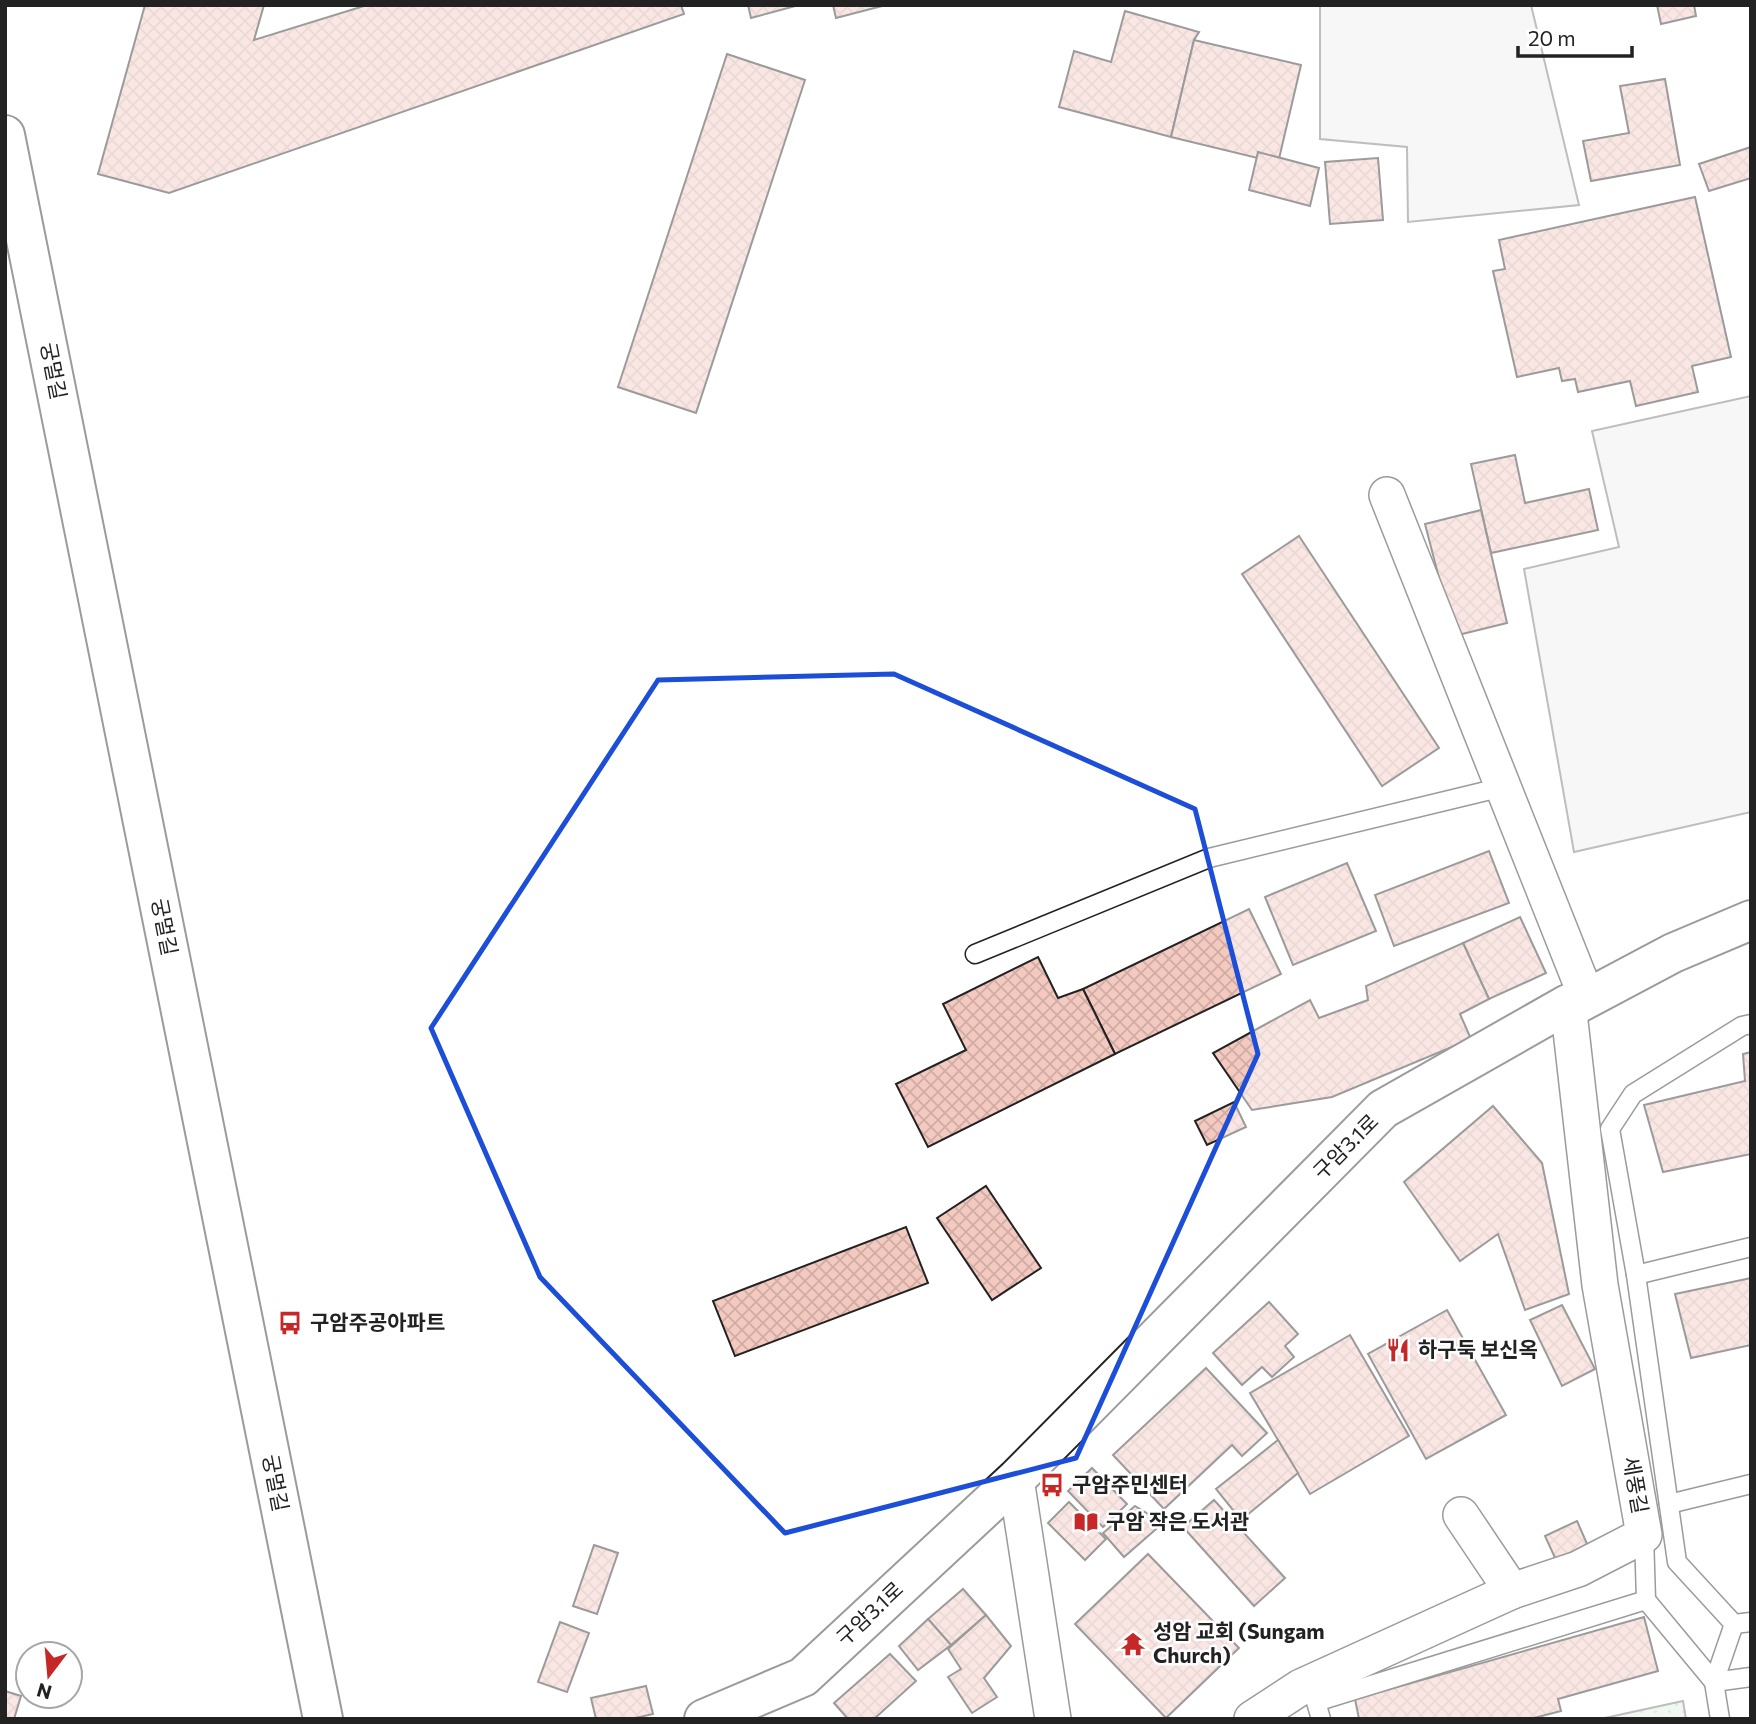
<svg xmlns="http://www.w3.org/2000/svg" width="1756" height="1724" font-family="Commissioner,'Noto Sans KR',sans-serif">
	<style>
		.park { fill: url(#park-dots); stroke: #6f6f6f; stroke-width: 2 }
		.parking { fill: #ededed; stroke: #6f6f6f; stroke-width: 2 }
		.building { fill: url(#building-cross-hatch); stroke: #222; stroke-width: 2 }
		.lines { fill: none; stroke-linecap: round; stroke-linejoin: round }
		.service-casing { stroke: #222; stroke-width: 21 }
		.minor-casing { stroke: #222; stroke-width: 38 }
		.tertiary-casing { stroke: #222; stroke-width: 42 }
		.service { stroke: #fff; stroke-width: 18 }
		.minor { stroke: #fff; stroke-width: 35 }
		.tertiary { stroke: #fff; stroke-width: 38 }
		.marked { fill: none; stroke: #1d4ed8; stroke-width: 5; stroke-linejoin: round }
		.labels { text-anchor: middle; stroke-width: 5; stroke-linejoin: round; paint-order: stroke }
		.street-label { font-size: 21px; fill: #222; stroke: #fff }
		.poi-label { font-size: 21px; font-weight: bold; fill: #222; stroke: #fff; text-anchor: start }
	</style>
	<defs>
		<pattern id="park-dots" width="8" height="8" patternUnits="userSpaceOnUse" patternTransform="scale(1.75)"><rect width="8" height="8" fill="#e0efe3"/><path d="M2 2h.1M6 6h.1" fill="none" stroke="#c0cdc2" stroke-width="1.8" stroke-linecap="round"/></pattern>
		<pattern id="building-cross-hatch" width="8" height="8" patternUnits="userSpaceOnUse" patternTransform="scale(1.75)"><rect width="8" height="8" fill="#f3c9c0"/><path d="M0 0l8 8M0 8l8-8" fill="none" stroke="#d0aca5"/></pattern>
	</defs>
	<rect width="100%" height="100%" fill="#fff"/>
	<polygon class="park" points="1683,1701 1686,1719 1600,1719"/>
	<g class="parking">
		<polygon points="1320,5 1531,5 1579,205 1408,222 1407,147 1320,139"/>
		<polygon points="1751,396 1751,812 1574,852 1524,569 1619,547 1592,431"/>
	</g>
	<g class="building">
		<polygon points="145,5 264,5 254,40 367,5 681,5 684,14 169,193 98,174"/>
		<polygon points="748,5 799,5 751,18"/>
		<polygon points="833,5 886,5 836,18"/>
		<polygon points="1657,5 1694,5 1696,16 1661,24"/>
		<polygon points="1125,11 1199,32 1194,40 1171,137 1059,107 1074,51 1111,62"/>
		<polygon points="1194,40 1301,65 1278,163 1171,137"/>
		<polygon points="727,54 805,80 696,413 618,387"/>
		<polygon points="1665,79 1680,165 1591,181 1583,141 1629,133 1620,86"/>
		<polygon points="1751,147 1751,178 1709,191 1699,164"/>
		<polygon points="1258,152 1319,168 1310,206 1249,190"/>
		<polygon points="1378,158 1383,220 1330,224 1325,162"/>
		<polygon points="1695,197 1731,357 1692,366 1698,392 1636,406 1630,381 1578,392 1575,379 1562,381 1559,368 1517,377 1493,271 1505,269 1499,240"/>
		<polygon points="1515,455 1525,503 1589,489 1598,530 1491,553 1471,464"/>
		<polygon points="1481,510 1507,623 1454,636 1425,524"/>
		<polygon points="1299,536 1439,748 1382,786 1242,574"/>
		<polygon points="1489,851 1509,903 1394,946 1375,895"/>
		<polygon points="1347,863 1376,931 1293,965 1265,897"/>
		<polygon points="1249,909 1281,974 1115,1054 1083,989"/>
		<polygon points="1520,917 1546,973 1489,999 1463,943"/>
		<polygon points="1463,943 1489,999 1460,1014 1471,1039 1332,1097 1252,1110 1213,1053 1310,1000 1319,1018 1368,1000 1366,986"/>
		<polygon points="1038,957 1058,998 1083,989 1115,1054 928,1147 896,1084 966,1050 943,1004"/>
		<polygon points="1751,1052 1751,1154 1663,1172 1644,1105 1745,1081 1743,1054"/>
		<polygon points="1234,1102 1246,1127 1207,1145 1195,1121"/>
		<polygon points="1493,1106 1542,1163 1569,1294 1525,1310 1498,1234 1460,1261 1404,1182"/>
		<polygon points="986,1186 1041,1268 992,1300 937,1218"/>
		<polygon points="906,1227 928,1283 735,1356 713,1301"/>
		<polygon points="1751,1278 1751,1345 1691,1358 1675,1294"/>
		<polygon points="1269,1302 1298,1334 1285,1346 1294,1357 1272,1377 1262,1367 1242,1385 1213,1353"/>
		<polygon points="1562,1305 1595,1369 1562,1386 1530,1320"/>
		<polygon points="1447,1310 1506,1415 1426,1459 1368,1354"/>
		<polygon points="1350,1335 1409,1436 1310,1494 1250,1393"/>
		<polygon points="1206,1368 1267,1433 1242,1456 1232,1445 1164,1509 1113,1455"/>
		<polygon points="1278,1440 1298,1473 1241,1520 1216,1489"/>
		<polygon points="1092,1468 1127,1504 1103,1527 1068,1491"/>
		<polygon points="1214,1500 1285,1578 1254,1606 1183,1527"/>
		<polygon points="1069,1502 1106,1539 1085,1560 1048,1523"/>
		<polygon points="1135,1506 1163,1523 1124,1557 1103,1533"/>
		<polygon points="1577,1521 1588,1546 1556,1560 1545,1536"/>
		<polygon points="594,1545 618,1553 597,1614 573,1606"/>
		<polygon points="1148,1554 1239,1648 1166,1718 1075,1624"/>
		<polygon points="963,1589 986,1615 951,1645 928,1619"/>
		<polygon points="986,1615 1011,1646 984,1678 997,1697 972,1713 948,1677 961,1669 948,1649"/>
		<polygon points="1644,1617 1658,1671 1558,1699 1561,1711 1530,1719 1359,1719 1355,1699"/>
		<polygon points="928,1619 951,1645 918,1670 899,1646"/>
		<polygon points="560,1622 589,1633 567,1692 538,1682"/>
		<polygon points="890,1654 916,1681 874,1719 848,1719 834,1703"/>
		<polygon points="646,1686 653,1714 631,1719 596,1719 591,1698"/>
		<polygon points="5,1691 21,1696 14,1719 5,1719"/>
	</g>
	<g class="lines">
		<g class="service-casing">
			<g id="service">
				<polyline points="975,954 1209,858 1503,787"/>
				<polyline points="1751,1024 1742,1026 1633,1094 1610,1129 1636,1275 1751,1247"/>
				<polyline points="1636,1275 1677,1562 1734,1624 1751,1622"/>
				<polyline points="1669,1504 1751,1484"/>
				<polyline points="1646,1600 1714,1682 1751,1677"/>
				<polyline points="1321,1719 1316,1702 1646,1600 1644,1535"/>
				<polyline points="1720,1719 1714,1682 1734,1624"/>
			</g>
		</g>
		<g class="minor-casing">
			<g id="minor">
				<polyline points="1387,495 1587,998"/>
				<polyline points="1016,1479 1053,1719"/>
				<polyline points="1461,1515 1512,1591"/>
				<polyline points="1252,1719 1301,1687 1512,1591 1578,1569 1644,1535 1600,1285 1568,1004"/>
			</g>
		</g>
		<g class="tertiary-casing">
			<g id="tertiary">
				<polyline points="5,135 323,1719"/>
				<polyline points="704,1719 803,1677 1016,1479 1383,1109 1568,1004 1575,1005 1673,953 1751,920"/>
			</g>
		</g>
		<use href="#service" class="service"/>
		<use href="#minor" class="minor"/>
		<use href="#tertiary" class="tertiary"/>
	</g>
	<path d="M0 0H1756V1724H0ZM894 674 1195 809 1258 1054 1076 1458 785 1533 540 1277 431 1028 658 680Z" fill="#fff" fill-opacity=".55" fill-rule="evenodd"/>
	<path class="marked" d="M894 674 1195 809 1258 1054 1076 1458 785 1533 540 1277 431 1028 658 680Z"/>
	<defs>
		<g id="bus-bare" transform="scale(1.89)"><path d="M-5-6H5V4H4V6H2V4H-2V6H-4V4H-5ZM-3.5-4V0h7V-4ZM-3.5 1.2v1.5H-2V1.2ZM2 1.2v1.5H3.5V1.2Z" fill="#c62828" stroke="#fff" stroke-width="2.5" paint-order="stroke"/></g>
		<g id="restaurant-bare" transform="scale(1.89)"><path d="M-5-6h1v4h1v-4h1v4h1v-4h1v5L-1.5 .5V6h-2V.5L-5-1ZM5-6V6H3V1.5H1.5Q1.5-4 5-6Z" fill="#c62828" stroke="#fff" stroke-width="2.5" paint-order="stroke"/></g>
		<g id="library-bare" transform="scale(1.89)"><path d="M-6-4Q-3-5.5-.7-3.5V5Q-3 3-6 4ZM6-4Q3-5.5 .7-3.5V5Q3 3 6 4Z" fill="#c62828" stroke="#fff" stroke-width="2.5" paint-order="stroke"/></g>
		<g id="temple-bare" transform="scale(1.89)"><path d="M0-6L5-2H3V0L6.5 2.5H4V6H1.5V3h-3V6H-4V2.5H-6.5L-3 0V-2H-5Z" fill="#c62828" stroke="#fff" stroke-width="2.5" paint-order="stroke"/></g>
	</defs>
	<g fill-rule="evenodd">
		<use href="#bus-bare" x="290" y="1323"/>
		<use href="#restaurant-bare" x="1398" y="1350"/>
		<use href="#bus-bare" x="1052" y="1485"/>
		<use href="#library-bare" x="1086" y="1522"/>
		<use href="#temple-bare" x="1133" y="1644"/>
	</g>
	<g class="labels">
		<g class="street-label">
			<text transform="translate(53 371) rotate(79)" y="7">궁멀길</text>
			<text transform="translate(164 927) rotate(79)" y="7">궁멀길</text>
			<text transform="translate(1346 1147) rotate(-45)" y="7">구암3.1로</text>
			<text transform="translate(275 1483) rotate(79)" y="7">궁멀길</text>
			<text transform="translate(1635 1485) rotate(80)" y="7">세풍길</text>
			<text transform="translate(870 1614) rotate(-43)" y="7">구암3.1로</text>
		</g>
		<g class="poi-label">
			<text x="310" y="1330">구암주공아파트</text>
			<text x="1418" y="1357">하구둑 보신옥</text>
			<text x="1072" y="1492">구암주민센터</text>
			<text x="1106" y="1529">구암 작은 도서관</text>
			<text x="1153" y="1639">성암 교회 (Sungam<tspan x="1153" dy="24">Church)</tspan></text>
		</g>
	</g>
	<rect width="1756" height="1724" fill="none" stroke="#222222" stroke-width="14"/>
	<g transform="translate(49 1675) rotate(196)"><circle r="33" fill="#ffffff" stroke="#a7a7a7" stroke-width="2"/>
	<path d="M0-5L12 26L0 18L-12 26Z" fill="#c62828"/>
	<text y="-10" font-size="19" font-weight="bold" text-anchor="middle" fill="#222222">N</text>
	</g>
	<path d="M1518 46v10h114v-10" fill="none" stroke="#222222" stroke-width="3.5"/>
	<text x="1528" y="46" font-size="21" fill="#222222" stroke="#ffffff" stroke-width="5" paint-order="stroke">20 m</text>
</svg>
